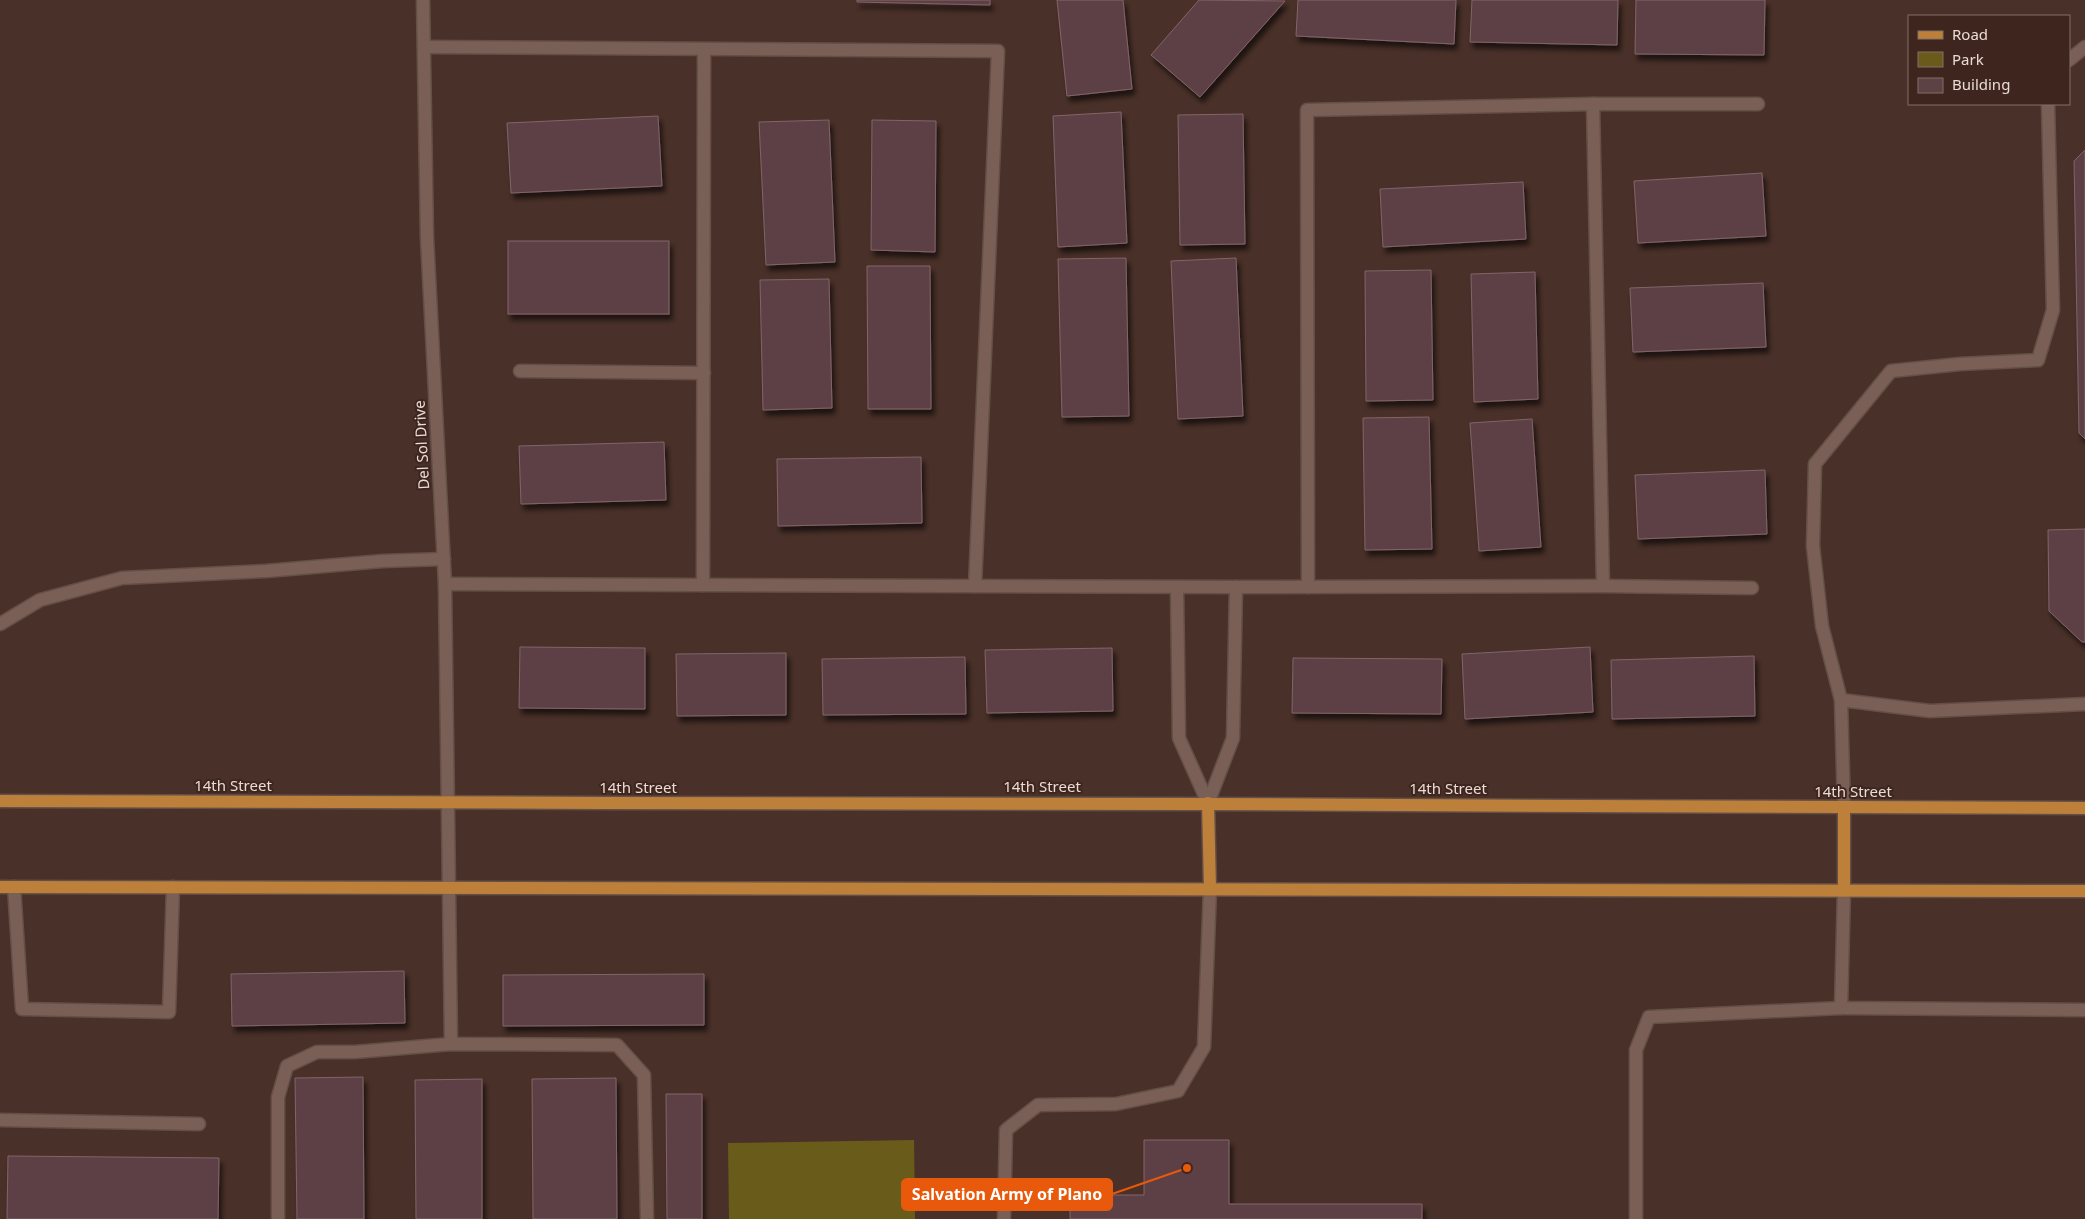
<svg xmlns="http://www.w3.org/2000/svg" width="2085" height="1219" font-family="'Noto Sans',sans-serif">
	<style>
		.green { fill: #695c1b }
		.building { fill: #5c4145; stroke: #826468; filter: url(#shadow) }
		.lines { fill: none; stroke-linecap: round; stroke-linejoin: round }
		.minor-casing { stroke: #634f47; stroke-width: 15 }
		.major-casing { stroke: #634f47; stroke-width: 15 }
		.minor { stroke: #7a5f56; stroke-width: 12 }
		.major { stroke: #bc803b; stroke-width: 12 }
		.labels { text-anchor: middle; stroke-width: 4; stroke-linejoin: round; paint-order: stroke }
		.street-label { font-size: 15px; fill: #ebdbd5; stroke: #3e261e }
		.leader { fill: none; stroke: #e8590c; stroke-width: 2 }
		.callout-dot { fill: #e8590c; stroke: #3e261e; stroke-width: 2 }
		.callout { fill: #e8590c; stroke: #e8590c; stroke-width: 2 }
		.callout-label { font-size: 16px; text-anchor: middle; font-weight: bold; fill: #fff }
	</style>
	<defs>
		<filter id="shadow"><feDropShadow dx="3" dy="5.5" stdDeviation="2.5" flood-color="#0009"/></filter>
	</defs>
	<rect width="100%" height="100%" fill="#493028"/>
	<polygon class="green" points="914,1140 915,1219 729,1219 728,1143"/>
	<g class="building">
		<polygon points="857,0 990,0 990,5 857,2"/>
		<polygon points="1057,0 1123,0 1132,89 1067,96"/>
		<polygon points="1199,0 1285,1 1200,97 1151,55"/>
		<polygon points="1298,0 1456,0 1454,44 1296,36"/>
		<polygon points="1472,0 1618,0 1617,45 1470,42"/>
		<polygon points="1636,0 1765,0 1764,55 1635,54"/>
		<polygon points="1121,112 1127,243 1058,247 1053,116"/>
		<polygon points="1243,114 1245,244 1180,245 1178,115"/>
		<polygon points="658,116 662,186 511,193 507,123"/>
		<polygon points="829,120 835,262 766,265 759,122"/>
		<polygon points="872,120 936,121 935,252 871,250"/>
		<polygon points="2085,150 2085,439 2079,433 2074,161"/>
		<polygon points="1762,173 1766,236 1638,243 1634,181"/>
		<polygon points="1523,182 1526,239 1383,247 1380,189"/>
		<rect x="508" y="241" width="161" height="73"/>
		<polygon points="1126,258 1129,416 1062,417 1058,259"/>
		<polygon points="1236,258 1243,416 1178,419 1171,261"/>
		<polygon points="867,266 930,266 931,409 868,409"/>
		<polygon points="1431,270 1433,400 1366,401 1365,271"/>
		<polygon points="1535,272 1538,399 1474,402 1471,274"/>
		<polygon points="829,279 832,408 763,410 760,280"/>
		<polygon points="1763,283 1766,347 1633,352 1630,288"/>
		<polygon points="1429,417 1432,549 1365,550 1363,418"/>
		<polygon points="1532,419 1541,547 1479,551 1470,423"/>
		<polygon points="664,442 666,500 521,504 519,446"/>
		<polygon points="921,457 922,523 778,526 777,459"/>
		<polygon points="1765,470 1767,534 1638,539 1635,475"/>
		<polygon points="2085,529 2085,642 2082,642 2049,611 2048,530"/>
		<polygon points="520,647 645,648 645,709 519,708"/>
		<polygon points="1590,647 1593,712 1465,719 1462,654"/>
		<polygon points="1112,648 1113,711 987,713 985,650"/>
		<polygon points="786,653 786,715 677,716 676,654"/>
		<polygon points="1754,656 1755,716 1612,719 1611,660"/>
		<polygon points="965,657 966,714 823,715 822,659"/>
		<polygon points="1293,658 1442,659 1441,714 1292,713"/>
		<polygon points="404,971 405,1023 232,1026 231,974"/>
		<polygon points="704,974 704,1025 503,1026 503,975"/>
		<polygon points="363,1077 364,1219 297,1219 295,1078"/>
		<polygon points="616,1078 617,1219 533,1219 532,1079"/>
		<polygon points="482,1079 482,1219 416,1219 415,1080"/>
		<polygon points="666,1094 702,1094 702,1219 667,1219"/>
		<polygon points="1144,1140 1229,1140 1229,1204 1422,1204 1422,1219 1070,1219 1070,1195 1144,1195"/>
		<polygon points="8,1156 219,1158 218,1219 7,1219"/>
	</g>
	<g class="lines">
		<g class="minor-casing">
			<g id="minor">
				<polyline points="423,0 427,238 445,584 451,1044"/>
				<polyline points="424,47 998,51 975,586"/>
				<polyline points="2069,60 2085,47"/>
				<polyline points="1593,104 1603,586"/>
				<polyline points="520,371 704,373"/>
				<polyline points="445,584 1236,587 1603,586 1752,588"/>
				<polyline points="703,585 704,50"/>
				<polyline points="1177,587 1179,738 1208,803"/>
				<polyline points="1308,587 1307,110 1593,104 1758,104"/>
				<polyline points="0,624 40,600 122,578 266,571 383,561 444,559"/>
				<polyline points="1841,700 1930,711 2085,704"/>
				<polyline points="1208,803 1233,738 1236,587"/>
				<polyline points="1844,809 1841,700 1822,626 1813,546 1815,464 1891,371 1960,364 2038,360 2053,310 2048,104"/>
				<polyline points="14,887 22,1009 169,1012 173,887"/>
				<polyline points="1844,890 1841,1008 2085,1010"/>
				<polyline points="0,1120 199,1124"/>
				<polyline points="278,1219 278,1097 287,1066 317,1052 355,1052 451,1044 617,1045 644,1075 647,1219"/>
				<polyline points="1004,1219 1006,1130 1038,1105 1116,1104 1178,1091 1204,1047 1210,889"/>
				<polyline points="1636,1219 1636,1050 1649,1017 1841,1008"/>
			</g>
		</g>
		<g class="major-casing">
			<g id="major">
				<path d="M0 801C402 803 803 803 1205 804 1498 804 1792 809 2085 808"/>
				<polyline points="1208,803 1210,889"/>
				<polyline points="1844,809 1844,890"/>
				<polyline points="0,887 2085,891"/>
			</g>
		</g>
		<use href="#minor" class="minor"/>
		<use href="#major" class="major"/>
	</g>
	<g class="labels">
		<g class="street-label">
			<text transform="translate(422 445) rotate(-93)" y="5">Del Sol Drive</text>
			<text x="233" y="791">14th Street</text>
			<text x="1042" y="792">14th Street</text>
			<text x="638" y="793">14th Street</text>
			<text x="1448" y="794">14th Street</text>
			<text x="1853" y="797">14th Street</text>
		</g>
	</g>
	<path class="leader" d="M1187 1168L1112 1194"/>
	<circle class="callout-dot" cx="1187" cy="1168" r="5"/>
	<rect class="callout" x="902" y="1179" width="210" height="31" rx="5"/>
	<g class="callout-label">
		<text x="1007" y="1200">Salvation Army of Plano</text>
	</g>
	<rect x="1908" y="15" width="162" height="90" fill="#3e261e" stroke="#836e67"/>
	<rect x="1918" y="31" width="25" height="8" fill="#bc803b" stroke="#836e67"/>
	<text x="1952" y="40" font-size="15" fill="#ebdbd5">Road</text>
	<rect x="1918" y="52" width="25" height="15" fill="#695c1b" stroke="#836e67"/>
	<text x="1952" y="65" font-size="15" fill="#ebdbd5">Park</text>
	<rect x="1918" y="78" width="25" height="15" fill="#5c4145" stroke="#836e67"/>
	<text x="1952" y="90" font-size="15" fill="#ebdbd5">Building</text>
</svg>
